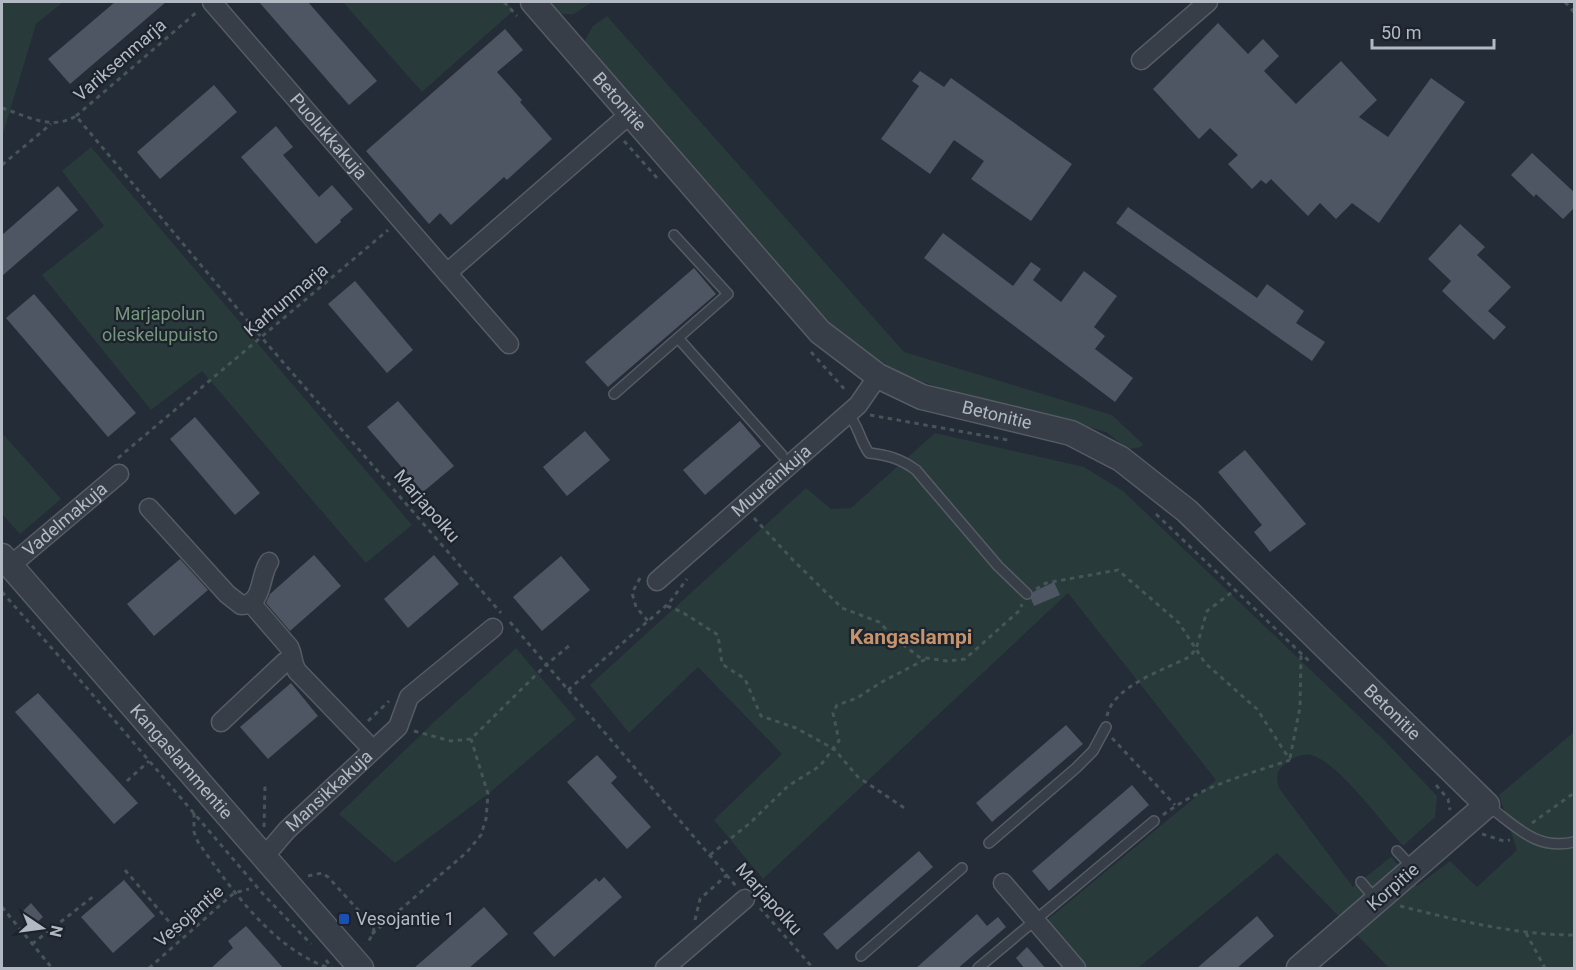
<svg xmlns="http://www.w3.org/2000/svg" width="1576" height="970" font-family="Roboto,sans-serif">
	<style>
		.green { fill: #293a3a }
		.building { fill: #4d5662 }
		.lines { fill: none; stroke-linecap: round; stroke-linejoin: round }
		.service-casing { stroke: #565c65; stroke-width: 12 }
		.minor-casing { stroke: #565c65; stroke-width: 21 }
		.tertiary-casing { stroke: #565c65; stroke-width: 27 }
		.path { stroke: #465557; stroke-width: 3; stroke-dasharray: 4.5 4.5; stroke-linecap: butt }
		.service { stroke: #383e47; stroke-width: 9 }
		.minor { stroke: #383e47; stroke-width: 18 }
		.tertiary { stroke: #383e47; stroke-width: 24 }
		.transit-dot { fill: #1a4fb4; stroke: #1d232c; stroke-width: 2 }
		.labels { text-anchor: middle; stroke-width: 4.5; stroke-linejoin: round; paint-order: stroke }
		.street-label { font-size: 18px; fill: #b3b9c3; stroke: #1d232c }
		.park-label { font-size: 18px; fill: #74967d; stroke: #1d232c }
		.poi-label { font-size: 18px; fill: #b3b9c3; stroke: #1d232c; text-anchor: start }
		.quarter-label { font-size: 21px; font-weight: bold; fill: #c5936c; stroke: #1d232c }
	</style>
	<rect width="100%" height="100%" fill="#242c37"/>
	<g class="green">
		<polygon points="2,2 63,2 36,24 2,137"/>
		<polygon points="343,2 506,2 514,10 422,92"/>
		<polygon points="548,2 592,2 574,14 560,14"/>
		<polygon points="607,16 904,352 1112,415 1143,444 1141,447 1128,449 1106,432 1038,412 956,395 894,370 837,330 754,241 584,42 593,26"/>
		<polygon points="91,147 412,525 366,563 202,371 151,410 42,275 104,226 62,171"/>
		<polygon points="2,433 61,499 20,534 2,514"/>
		<path d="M935 433 1084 467 1123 491 1384 740 1437 796 1435 817 1403 846C1383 824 1337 761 1311 755 1301 753 1292 758 1285 764 1276 771 1276 778 1279 788L1353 887 1391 857 1417 886 1450 861 1477 887 1517 850 1499 795 1574 732V968H1389L1277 853 1138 968H1085L1046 921 1216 780 1068 593 763 879 714 820 782 754 698 667 629 733 590 685 806 488 831 509 851 508Z"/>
		<polygon points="516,648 576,719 488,794 395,863 339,814 435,721"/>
	</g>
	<g class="building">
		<polygon points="115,2 166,2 70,84 48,59"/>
		<polygon points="259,2 308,2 377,81 349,105"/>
		<polygon points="1218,23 1248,54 1263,39 1279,56 1264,71 1296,104 1341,61 1377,100 1359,117 1388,137 1431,78 1465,102 1379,223 1352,203 1336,219 1320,203 1308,216 1271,179 1266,184 1261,180 1252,189 1228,164 1238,155 1210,128 1199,139 1153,89"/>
		<polygon points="505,29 523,50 497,72 522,100 520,102 552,139 507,180 504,177 451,225 440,213 429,224 366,151"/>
		<polygon points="920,71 944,87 951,78 1072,164 1031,221 971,179 984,161 954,140 930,174 881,139 919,86 912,81"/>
		<polygon points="214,85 237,112 160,179 137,152"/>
		<polygon points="276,126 293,147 283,155 319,197 332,185 353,209 340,220 341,222 316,244 241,157"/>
		<polygon points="1532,153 1575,193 1575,207 1563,219 1536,194 1534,197 1511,175"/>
		<polygon points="58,186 78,210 2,276 2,235"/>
		<polygon points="1128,207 1257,298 1267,284 1304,311 1296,323 1325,342 1312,361 1116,223"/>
		<polygon points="1460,224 1485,247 1477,255 1511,287 1488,311 1506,327 1494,340 1442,291 1451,281 1428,259"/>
		<polygon points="943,233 1013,286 1031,262 1041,269 1033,280 1061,302 1084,271 1117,296 1094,327 1105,336 1095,349 1133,378 1115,402 924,258"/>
		<polygon points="694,268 716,294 608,387 585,362"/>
		<polygon points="355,281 413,350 387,373 328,304"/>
		<polygon points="34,294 136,413 108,437 6,318"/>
		<polygon points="398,401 454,466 423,492 367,427"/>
		<polygon points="195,417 260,493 235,515 170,439"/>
		<polygon points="740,421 761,446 705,495 683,470"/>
		<polygon points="585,431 610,460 567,496 543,467"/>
		<polygon points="1245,450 1306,524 1270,552 1254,532 1262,525 1218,472"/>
		<polygon points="314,555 341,586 290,631 266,603 270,594"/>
		<polygon points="434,555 459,584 408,628 384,599"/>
		<polygon points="561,556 590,590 542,631 513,597"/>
		<polygon points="180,559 208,590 154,636 127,604"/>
		<polygon points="1054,582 1060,595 1034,606 1031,599 1033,592"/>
		<polygon points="291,683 318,716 268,759 240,727"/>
		<polygon points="38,693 138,803 114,824 15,712"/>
		<polygon points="1066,725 1083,744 992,822 976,803"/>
		<polygon points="597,755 617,777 611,783 651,827 627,849 567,782"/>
		<polygon points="1132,785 1149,805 1049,891 1032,871"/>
		<polygon points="919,851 933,867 837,950 823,934"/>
		<polygon points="604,877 622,897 554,957 533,933 596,878 599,882"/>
		<polygon points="124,880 155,916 113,953 81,917"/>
		<polygon points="31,903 43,917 33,926 21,913"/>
		<polygon points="484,907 508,934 468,969 413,969"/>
		<polygon points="977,914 987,926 998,917 1006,927 957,969 915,969"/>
		<polygon points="1257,916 1274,936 1236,969 1196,969"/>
		<polygon points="246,926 284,969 210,969 233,948 228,941"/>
		<polygon points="1027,947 1046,969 1025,969 1016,958"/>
	</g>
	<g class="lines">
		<g class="service-casing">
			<g id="service">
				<polyline points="678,338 782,455"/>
				<polyline points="614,394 728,294 674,235"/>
				<path d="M848 414C859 426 859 439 869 453 888 455 901 459 916 470L998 566 1027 594"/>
				<path d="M1487 805C1516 826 1536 851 1574 842"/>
				<polyline points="989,843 1076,768 1093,751 1106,727"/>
				<polyline points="1397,851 1412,867"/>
				<polyline points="1361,882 1375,899"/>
				<polyline points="861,956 962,868"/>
				<polyline points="978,968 1154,821"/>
			</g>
		</g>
		<g class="minor-casing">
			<g id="minor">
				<path id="s1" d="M212 2 447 273 631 113"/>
				<polyline points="1141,60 1208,2"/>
				<polyline points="447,273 509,344"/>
				<path d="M149 508 227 594 241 605C264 605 259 576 269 562"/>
				<path id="s2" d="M10 566 119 474"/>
				<path id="s3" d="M657 581 858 405 878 376"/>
				<path d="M251 603 289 647C293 655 292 663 297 671L373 750"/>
				<polyline points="221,722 285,662 292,659"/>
				<path id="s4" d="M264 857 287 830 398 727 409 697 493 628"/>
				<polyline points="1003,883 1076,968"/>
				<polyline points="665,968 745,899"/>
			</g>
		</g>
		<g class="tertiary-casing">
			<g id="tertiary">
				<path id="s5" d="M533 2 820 332 878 376 922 397 1071 433 1121 459 1187 511 1487 805 1299 968"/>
				<path id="s6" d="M2 556 361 968"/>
			</g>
		</g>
		<g class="path">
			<polyline points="504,2 517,16"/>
			<polyline points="1565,2 1574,12"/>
			<path d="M2 108C27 116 51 131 76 116L262 338 501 613"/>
			<polyline points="76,116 198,11"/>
			<polyline points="624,141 658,179"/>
			<polyline points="2,165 51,124"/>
			<polyline points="811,352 847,392"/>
			<polyline points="870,415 1008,440"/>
			<polyline points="118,458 388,230"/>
			<polyline points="1156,514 1309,661"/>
			<polyline points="754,518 792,559 842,608 879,622 896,639 919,657 947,661 965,659 1020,610 1022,604"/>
			<polyline points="640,578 632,593 636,607 648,621"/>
			<polyline points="1036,589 1046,583 1118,570 1179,623 1205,663 1257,709 1290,760"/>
			<polyline points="2,592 80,680 263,894 311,944"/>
			<polyline points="667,606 682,612 718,635 722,664 745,679 761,716 796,728 834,749 858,777 906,809"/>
			<polyline points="510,622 736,886"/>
			<polyline points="568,690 669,603 687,579"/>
			<path d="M1107 716C1113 686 1164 670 1189 657L1196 649 1207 611 1235 590"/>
			<polyline points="368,721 389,701"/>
			<polyline points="414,731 451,741 471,739 546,665 570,645"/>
			<polyline points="1112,738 1175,805"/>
			<polyline points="1290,758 1300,707 1301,654"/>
			<polyline points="127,781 149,761"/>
			<polyline points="1436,785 1448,799 1450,810"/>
			<path d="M194 813V832L198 842C231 889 273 949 329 968"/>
			<path d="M1163 815C1201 786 1246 775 1290 760"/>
			<polyline points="1532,823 1574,793"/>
			<polyline points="264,827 265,786"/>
			<polyline points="1482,834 1504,841 1510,840"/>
			<polyline points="710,855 750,823 788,786 820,766 839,741 833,713 837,705 857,698 880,683 926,659"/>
			<polyline points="125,870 183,938"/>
			<polyline points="308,876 322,873 328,877 370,923 374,930 370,939 365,943"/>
			<path d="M1400 906C1456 920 1516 935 1574 935"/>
			<polyline points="2,907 52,968"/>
			<polyline points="760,908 813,968"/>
			<polyline points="695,920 700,899 728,874"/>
			<polyline points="1526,933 1545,968"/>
			<polyline points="372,934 467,852 481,835 486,819 488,794 471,739"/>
			<polyline points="32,944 94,896"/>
			<polyline points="326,960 332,968"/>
			<polyline points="149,968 234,893 249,889"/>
		</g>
		<use href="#service" class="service"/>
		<use href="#minor" class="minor"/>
		<use href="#tertiary" class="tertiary"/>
	</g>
	<rect class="transit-dot" x="338" y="913" width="12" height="12" rx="3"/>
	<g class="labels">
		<g class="street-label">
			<text transform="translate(120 60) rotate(-41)" y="6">Variksenmarja</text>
			<text dy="6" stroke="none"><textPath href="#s5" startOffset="132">Betonitie</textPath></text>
			<text dy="6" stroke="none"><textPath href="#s1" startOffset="178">Puolukkakuja</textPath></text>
			<text transform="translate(286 300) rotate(-40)" y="6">Karhunmarja</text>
			<text dy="6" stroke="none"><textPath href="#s5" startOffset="636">Betonitie</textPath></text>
			<text dy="6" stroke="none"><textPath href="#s3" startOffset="152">Muurainkuja</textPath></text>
			<text transform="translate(427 506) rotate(49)" y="6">Marjapolku</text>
			<text dy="6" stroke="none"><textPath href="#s2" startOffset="72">Vadelmakuja</textPath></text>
			<text dy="6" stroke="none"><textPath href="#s5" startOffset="1140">Betonitie</textPath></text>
			<text dy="6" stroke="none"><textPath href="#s6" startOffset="273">Kangaslammentie</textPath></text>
			<text dy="6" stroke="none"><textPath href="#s4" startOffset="93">Mansikkakuja</textPath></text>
			<text transform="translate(1393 887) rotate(-41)" y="6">Korpitie</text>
			<text transform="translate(769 899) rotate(48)" y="6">Marjapolku</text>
			<text transform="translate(189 916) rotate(-41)" y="6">Vesojantie</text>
		</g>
		<g class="park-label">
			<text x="160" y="320">Marjapolun<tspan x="160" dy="21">oleskelupuisto</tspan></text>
		</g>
		<g class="poi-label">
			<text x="356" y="925">Vesojantie 1</text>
		</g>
		<g class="quarter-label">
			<text x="911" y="644">Kangaslampi</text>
		</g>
	</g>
	<rect width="1576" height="970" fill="none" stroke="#b3b9c3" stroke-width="6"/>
	<g transform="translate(42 928) rotate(103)" stroke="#1d232c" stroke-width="4.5" paint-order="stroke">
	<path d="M0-4.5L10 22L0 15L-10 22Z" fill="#b3b9c3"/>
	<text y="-9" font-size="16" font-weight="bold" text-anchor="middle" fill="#b3b9c3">N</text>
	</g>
	<path d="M1372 39v9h122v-9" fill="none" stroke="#b3b9c3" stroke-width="3"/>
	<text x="1381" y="39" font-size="18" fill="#b3b9c3" stroke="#1d232c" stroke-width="4.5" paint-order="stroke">50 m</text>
</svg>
